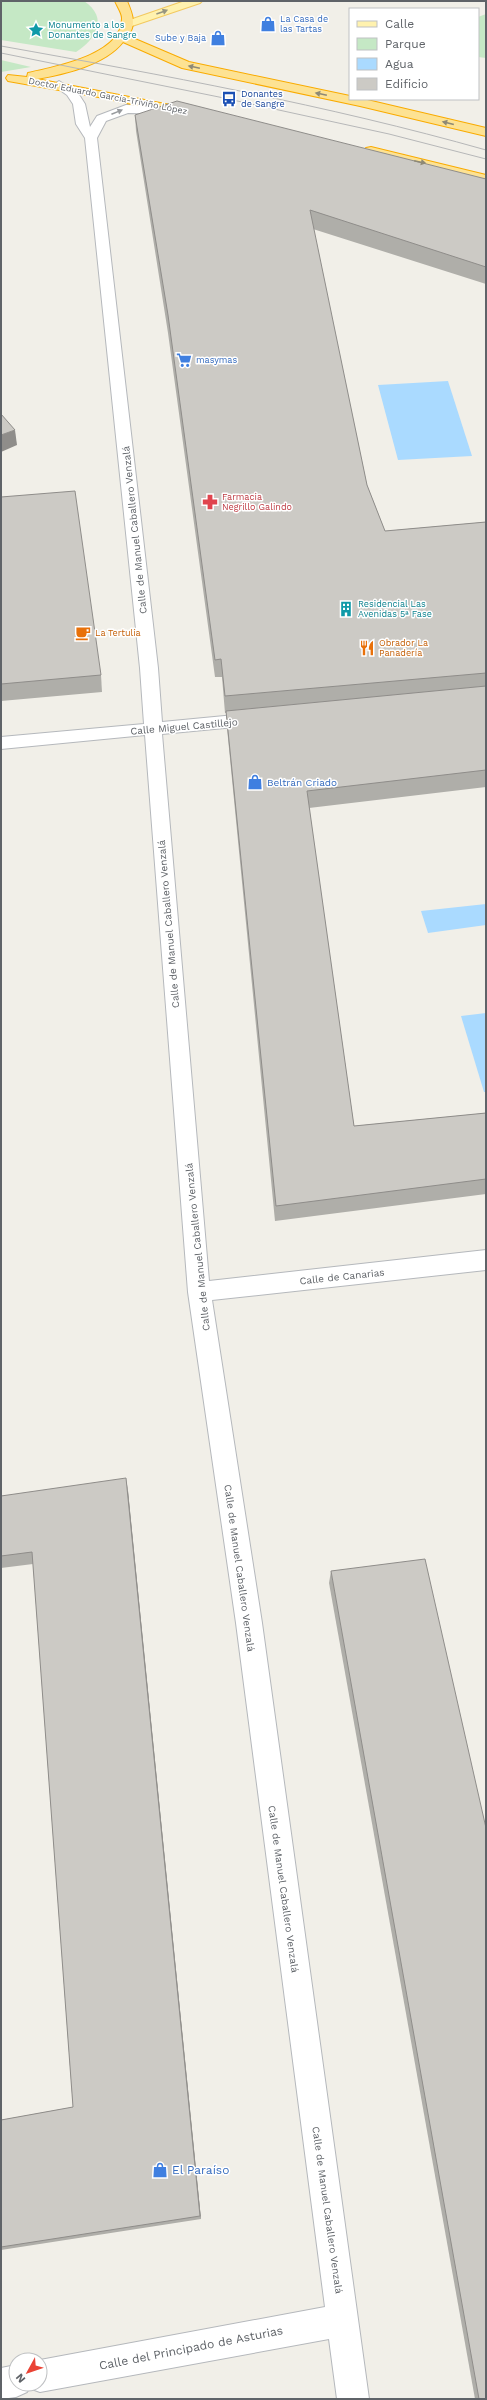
<svg xmlns="http://www.w3.org/2000/svg" width="487" height="2400" font-family="'Work Sans',sans-serif">
	<style>
		.green { fill: #c5e8c5 }
		.water { fill: #aadaff }
		.lines { fill: none; stroke-linecap: round; stroke-linejoin: round }
		.minor-casing { stroke: #b5b8bc; stroke-width: 2 }
		.major-casing { stroke: #f2c960; stroke-width: 2 }
		.highway-casing { stroke: #f9ab00; stroke-width: 2 }
		.minor { fill: #fff; fill-rule: evenodd }
		.major { fill: #fff2af; fill-rule: evenodd }
		.highway { fill: #fde293; fill-rule: evenodd }
		.tram { stroke: #b6b7b8; stroke-width: 1 }
		.wall { fill: #afaea9 }
		.shaded-wall { fill: #8f8d8a }
		.building { fill: #cccac5; stroke: #8f8d8a }
		.oneway { fill: #979581 }
		.oneway2 { fill: #8e8975 }
		.oneway3 { fill: #979a9d }
		.labels { text-anchor: middle; stroke-width: 3; stroke-linejoin: round; paint-order: stroke }
		.far-shop-label { font-size: 9px; fill: #366cbe; stroke: #fff; text-anchor: start }
		.far-culture-label { font-size: 9px; fill: #0d838f; stroke: #fff; text-anchor: start }
		.far-transit-label { font-size: 9px; fill: #164399; stroke: #fff; text-anchor: start }
		.far-street-label { font-size: 9px; fill: #5f6368; stroke: #fff }
		.far-health-label { font-size: 9px; fill: #be3a42; stroke: #fff; text-anchor: start }
		.far-food-label { font-size: 9px; fill: #c56008; stroke: #fff; text-anchor: start }
		.street-label { font-size: 10px; fill: #5f6368; stroke: #fff }
		.shop-label { font-size: 10px; fill: #366cbe; stroke: #fff; text-anchor: start }
		.near-shop-label { font-size: 12px; fill: #366cbe; stroke: #fff; text-anchor: start }
		.near-street-label { font-size: 12px; fill: #5f6368; stroke: #fff }
	</style>
	<rect width="100%" height="100%" fill="#f1efe8"/>
	<g class="green">
		<path d="M1 1H84C109 18 96 39 76 52L1 40Z"/>
		<polygon points="486,14 486,58 478,57 478,17"/>
		<polygon points="1,60 31,67 1,72"/>
	</g>
	<g class="water">
		<polygon points="448,381 472,456 398,460 378,385"/>
		<polygon points="486,904 486,925 428,933 421,911"/>
		<polygon points="486,1013 486,1092 484,1092 461,1016"/>
	</g>
	<g class="lines">
		<g class="minor-casing">
			<polygon id="minor" points="59,81 78,93 85,104 90,127 97,116 126,105 176,106 182,110 176,114 128,113 106,121 97,138 158,668 162,722 256,713 262,715 265,719 262,723 256,725 162,734 209,1281 486,1250 486,1270 212,1300 262,1623 369,2399 337,2399 329,2339 40,2392 29,2388 27,2392 16,2397 1,2399 1,2368 16,2365 16,2384 40,2384 40,2360 325,2307 236,1623 188,1292 145,735 1,749 1,737 144,724 140,668 85,138 76,124 73,104 67,95 53,85"/>
		</g>
		<g class="major-casing">
			<polygon id="major" points="185,1 202,1 200,3 132,26 124,26 122,24 124,22"/>
		</g>
		<g class="highway-casing">
			<g id="highway">
				<path d="M115 1H127C132 13 137 24 128 36L189 62 350 96V99H363L486 128V136L360 106 182 68 123 42C105 65 65 74 37 79L191 109 197 113 195 116 191 117 104 98 8 81 6 78 8 75 27 77 28 73C54 67 123 55 122 18 122 13 117 6 115 1Z"/>
				<polygon points="371,147 486,175 486,183 366,154 365,151 366,148"/>
			</g>
		</g>
		<use href="#minor" class="minor"/>
		<use href="#major" class="major"/>
		<use href="#highway" class="highway"/>
		<g class="tram">
			<path d="M1 46C163 75 327 105 486 150"/>
			<polyline points="1,53 219,97 389,134 486,159"/>
		</g>
	</g>
	<g class="wall">
		<polygon points="135,115 486,179 486,284 313,229 367,485 385,531 486,522 486,787 309,808 354,1126 486,1113 486,1194 275,1221 227,728 226,713 225,713 222,677 215,677 168,333 136,131"/>
		<polygon points="1,497 101,675 102,692 1,701"/>
		<polygon points="128,1491 201,2219 1,2250 1,2120 73,2107 33,1564 1,1568 1,1496"/>
		<polygon points="331,1571 486,2399 475,2399 329,1583"/>
	</g>
	<g class="shaded-wall">
		<polygon points="15,430 17,445 1,452 1,435"/>
		<polygon points="126,1478 128,1491 201,2219 200,2216"/>
	</g>
	<g class="building">
		<polygon points="177,101 486,179 486,267 310,210 367,485 385,531 486,522 486,673 225,696 221,659 215,660 168,315 135,115"/>
		<polygon points="1,414 15,430 1,435"/>
		<polygon points="75,491 101,675 1,684 1,497"/>
		<polygon points="486,686 486,770 307,791 354,1126 486,1113 486,1179 276,1206 226,711"/>
		<polygon points="126,1478 200,2216 1,2247 1,2120 73,2107 32,1552 1,1556 1,1496"/>
		<polygon points="425,1559 486,1828 486,2399 479,2399 331,1571"/>
	</g>
	<defs><path id="oneway-solid" d="M-6-.8H1V-3.2L6.5 0L1 3.2V.8H-6Z"/></defs>
	<use class="oneway" href="#oneway-solid" transform="translate(162 12) rotate(-20)"/>
	<g class="oneway2">
		<use href="#oneway-solid" transform="translate(194 67) rotate(-168)"/>
		<use href="#oneway-solid" transform="translate(321 94) rotate(-168)"/>
		<use href="#oneway-solid" transform="translate(448 123) rotate(-166)"/>
		<use href="#oneway-solid" transform="translate(420 162) rotate(12)"/>
	</g>
	<use class="oneway3" href="#oneway-solid" transform="translate(117 112) rotate(-22)"/>
	<defs>
		<g id="shop-bare" transform="scale(1.2)"><path d="M-5-2.5h2.3a2.7 3.5 0 0 1 5.4 0H5L5.5 6h-11ZM-1.5-2.5h3a1.5 2.3 0 0 0-3 0Z" fill="#3f7fe0" stroke="#fff" stroke-width="2.5" paint-order="stroke"/></g>
		<g id="sight-bare" transform="scale(1.2)"><path d="M0-6L1.8-2.2L6-1.7L2.9 1.2L3.7 5.4L0 3.3L-3.7 5.4L-2.9 1.2L-6-1.7L-1.8-2.2Z" fill="#0f9aa8" stroke="#fff" stroke-width="2.5" paint-order="stroke"/></g>
		<g id="bus-bare" transform="scale(1.2)"><path d="M-5-6H5V4H4V6H2V4H-2V6H-4V4H-5ZM-3.5-4V0h7V-4ZM-3.5 1.2v1.5H-2V1.2ZM2 1.2v1.5H3.5V1.2Z" fill="#1a4fb4" stroke="#fff" stroke-width="2.5" paint-order="stroke"/></g>
		<g id="supermarket-bare" transform="scale(1.2)"><path d="M-6-5.5h2.5l.6 2H6L4.5 2H-2.5L-4.4-4H-6ZM-1.5 3.2a1.3 1.3 0 1 0 .1 0ZM3 3.2a1.3 1.3 0 1 0 .1 0Z" fill="#3f7fe0" stroke="#fff" stroke-width="2.5" paint-order="stroke"/></g>
		<g id="pharmacy-bare" transform="scale(1.2)"><path d="M-2-6h4v4h4v4h-4v4h-4v-4h-4v-4h4Z" fill="#e0444e" stroke="#fff" stroke-width="2.5" paint-order="stroke"/></g>
		<g id="building-bare" transform="scale(1.2)"><path d="M-4-6H4V6H1V3H-1V6H-4ZM-2.5-4.3h1.7v1.8h-1.7ZM.8-4.3h1.7v1.8H.8ZM-2.5-1h1.7V.8h-1.7ZM.8-1h1.7V.8H.8Z" fill="#0f9aa8" stroke="#fff" stroke-width="2.5" paint-order="stroke"/></g>
		<g id="cafe-bare" transform="scale(1.2)"><path d="M-5.5-4.5H6V0H3Q3 3.5 0 3.5H-2.5Q-5.5 3.5-5.5 0ZM3-3.2v2h1.7v-2ZM-6 4.5H4V6H-6Z" fill="#e8710a" stroke="#fff" stroke-width="2.5" paint-order="stroke"/></g>
		<g id="restaurant-bare" transform="scale(1.2)"><path d="M-5-6h1v4h1v-4h1v4h1v-4h1v5L-1.5 .5V6h-2V.5L-5-1ZM5-6V6H3V1.5H1.5Q1.5-4 5-6Z" fill="#e8710a" stroke="#fff" stroke-width="2.5" paint-order="stroke"/></g>
	</defs>
	<g fill-rule="evenodd">
		<use href="#shop-bare" x="268" y="24"/>
		<use href="#sight-bare" x="36" y="30"/>
		<use href="#shop-bare" x="218" y="38"/>
		<use href="#bus-bare" x="229" y="99"/>
		<use href="#supermarket-bare" x="184" y="360"/>
		<use href="#pharmacy-bare" x="210" y="502"/>
		<use href="#building-bare" x="346" y="609"/>
		<use href="#cafe-bare" x="83" y="633"/>
		<use href="#restaurant-bare" x="367" y="648"/>
		<use href="#shop-bare" x="255" y="782"/>
		<use href="#shop-bare" x="160" y="2170"/>
	</g>
	<g class="labels">
		<g class="far-shop-label">
			<text x="280" y="22">La Casa de<tspan x="280" dy="10">las Tartas</tspan></text>
			<text x="206" y="41" text-anchor="end">Sube y Baja</text>
			<text x="196" y="363">masymas</text>
		</g>
		<g class="far-culture-label">
			<text x="48" y="28">Monumento a los<tspan x="48" dy="10">Donantes de Sangre</tspan></text>
			<text x="358" y="607">Residencial Las<tspan x="358" dy="10">Avenidas 5ª Fase</tspan></text>
		</g>
		<g class="far-transit-label">
			<text x="241" y="97">Donantes<tspan x="241" dy="10">de Sangre</tspan></text>
		</g>
		<g class="far-street-label">
			<text transform="translate(108 96) rotate(11)" y="3">Doctor Eduardo García-Triviño López</text>
		</g>
		<g class="far-health-label">
			<text x="222" y="500">Farmacia<tspan x="222" dy="10">Negrillo Galindo</tspan></text>
		</g>
		<g class="far-food-label">
			<text x="95" y="636">La Tertulia</text>
			<text x="379" y="646">Obrador La<tspan x="379" dy="10">Panadería</tspan></text>
		</g>
		<g class="street-label">
			<text transform="translate(134 530) rotate(-96)" y="4">Calle de Manuel Caballero Venzalá</text>
			<text transform="translate(184 726) rotate(-5)" y="4">Calle Miguel Castillejo</text>
			<text transform="translate(168 924) rotate(-95)" y="4">Calle de Manuel Caballero Venzalá</text>
			<text transform="translate(197 1247) rotate(-96)" y="4">Calle de Manuel Caballero Venzalá</text>
			<text transform="translate(342 1276) rotate(-6)" y="4">Calle de Canarias</text>
			<text transform="translate(240 1568) rotate(82)" y="4">Calle de Manuel Caballero Venzalá</text>
			<text transform="translate(284 1889) rotate(82)" y="4">Calle de Manuel Caballero Venzalá</text>
			<text transform="translate(328 2210) rotate(82)" y="4">Calle de Manuel Caballero Venzalá</text>
		</g>
		<g class="shop-label">
			<text x="267" y="786">Beltrán Criado</text>
		</g>
		<g class="near-shop-label">
			<text x="172" y="2174">El Paraíso</text>
		</g>
		<g class="near-street-label">
			<text transform="translate(191 2348) rotate(-11)" y="4">Calle del Principado de Asturias</text>
		</g>
	</g>
	<rect width="487" height="2400" fill="none" stroke="#5f6368" stroke-width="4"/>
	<rect x="349" y="8" width="130" height="92" fill="#ffffff" stroke="#bfc1c3"/>
	<rect x="357" y="21" width="20" height="6" fill="#fff2af" stroke="#bfc1c3"/>
	<text x="385" y="28" font-size="12" fill="#5f6368">Calle</text>
	<rect x="357" y="38" width="20" height="12" fill="#c5e8c5" stroke="#bfc1c3"/>
	<text x="385" y="48" font-size="12" fill="#5f6368">Parque</text>
	<rect x="357" y="58" width="20" height="12" fill="#aadaff" stroke="#bfc1c3"/>
	<text x="385" y="68" font-size="12" fill="#5f6368">Agua</text>
	<rect x="357" y="78" width="20" height="12" fill="#cccac5" stroke="#bfc1c3"/>
	<text x="385" y="88" font-size="12" fill="#5f6368">Edificio</text>
	<g transform="translate(28 2372) rotate(230)"><circle r="19" fill="#ffffff" stroke="#bfc1c3"/>
	<path d="M0-3L7 15L0 10L-7 15Z" fill="#ea4335"/>
	<text y="-6" font-size="11" font-weight="bold" text-anchor="middle" fill="#5f6368">N</text>
	</g>
</svg>
